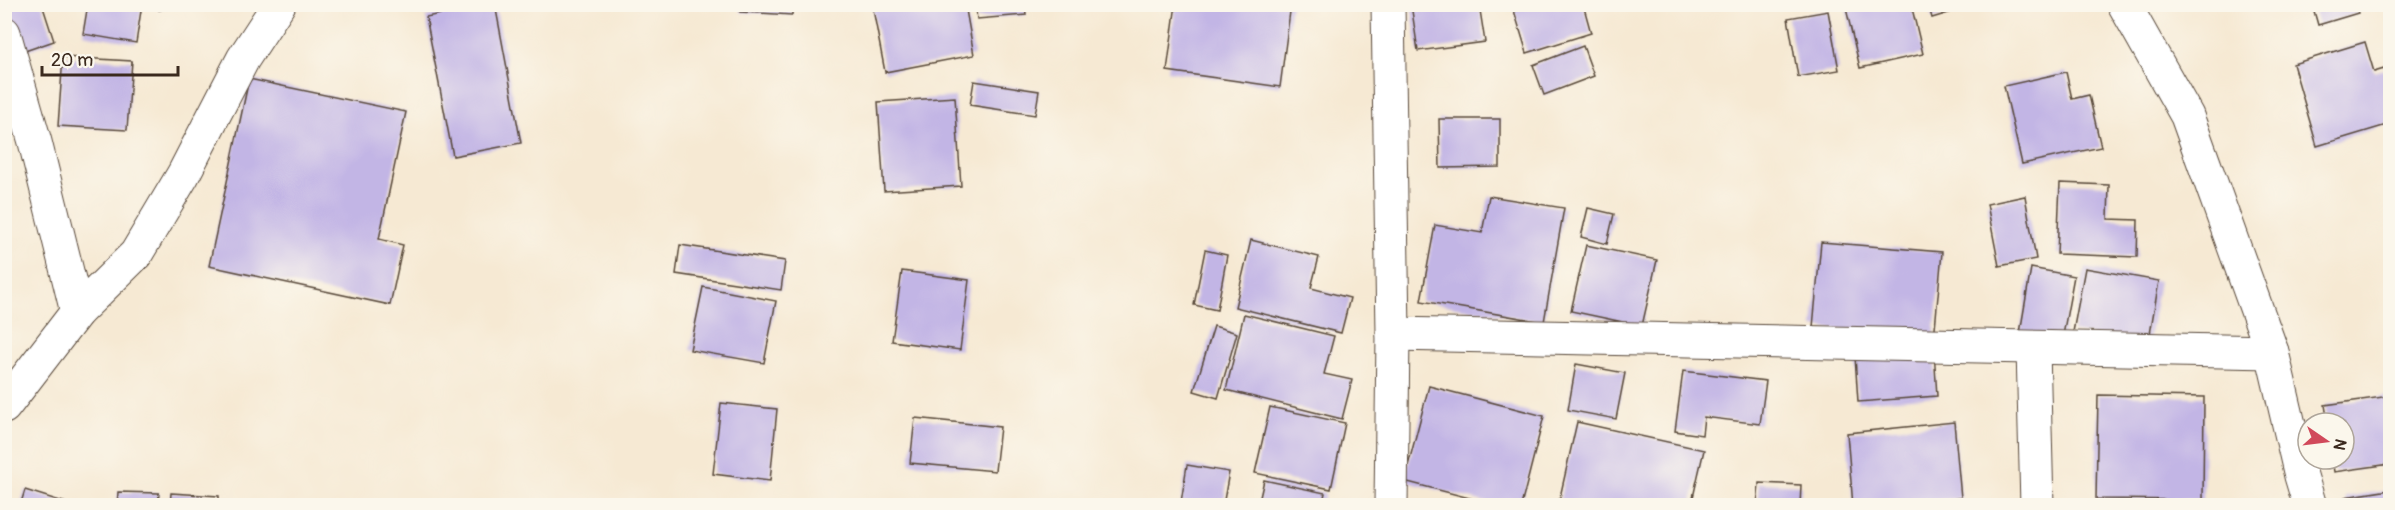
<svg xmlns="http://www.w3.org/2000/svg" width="2395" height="510" font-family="Pangolin,sans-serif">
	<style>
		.building { fill: #c2b5e5 }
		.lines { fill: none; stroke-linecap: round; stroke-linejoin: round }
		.minor-casing { stroke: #574739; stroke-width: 35 }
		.minor { stroke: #fff; stroke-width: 33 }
	</style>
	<rect width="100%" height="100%" fill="#fbf7ec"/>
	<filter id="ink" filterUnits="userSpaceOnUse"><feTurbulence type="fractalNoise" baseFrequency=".0167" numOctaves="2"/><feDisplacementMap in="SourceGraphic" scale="12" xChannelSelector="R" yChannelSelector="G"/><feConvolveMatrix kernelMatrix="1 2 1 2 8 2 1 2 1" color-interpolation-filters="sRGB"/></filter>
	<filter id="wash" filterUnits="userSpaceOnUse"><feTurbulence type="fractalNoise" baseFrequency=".008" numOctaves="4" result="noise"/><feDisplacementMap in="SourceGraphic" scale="24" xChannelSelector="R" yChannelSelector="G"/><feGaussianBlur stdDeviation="1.35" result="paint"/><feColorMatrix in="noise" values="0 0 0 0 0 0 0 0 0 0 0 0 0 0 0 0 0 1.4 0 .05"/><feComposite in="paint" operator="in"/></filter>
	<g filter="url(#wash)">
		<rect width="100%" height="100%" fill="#f6e9d3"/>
		<g id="blocks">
			<g class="building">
				<polygon points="6,4 42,4 54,41 22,52"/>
				<polygon points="88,4 142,4 136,43 83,34"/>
				<polygon points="157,4 178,4 178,5 159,10"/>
				<polygon points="488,4 495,4 521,143 453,156 426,17"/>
				<polygon points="741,4 792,4 792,15 740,12"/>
				<polygon points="872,4 965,4 974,55 885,72"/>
				<polygon points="975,4 1025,4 1026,15 977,19"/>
				<polygon points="1176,4 1291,4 1280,87 1167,71"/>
				<polygon points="1411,4 1479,4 1485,42 1418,51"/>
				<polygon points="1512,4 1583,4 1591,33 1527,53"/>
				<polygon points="1845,4 1911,4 1923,54 1860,68"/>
				<polygon points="1928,4 1975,4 1975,5 1932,18"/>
				<polygon points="2312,4 2355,4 2358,13 2318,25"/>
				<polygon points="1828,11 1839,70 1798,77 1788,18"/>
				<polygon points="2365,42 2374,72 2384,69 2390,90 2390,124 2317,146 2293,64"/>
				<polygon points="1583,46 1594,76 1544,95 1533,65"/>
				<polygon points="63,57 132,61 127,130 58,126"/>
				<polygon points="2066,72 2072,99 2089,95 2101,147 2022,164 2004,86"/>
				<polygon points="249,79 406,112 379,239 403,245 390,305 209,266"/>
				<polygon points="974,81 1039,91 1035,115 970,105"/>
				<polygon points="955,97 961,186 884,191 878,102"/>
				<polygon points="1439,119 1500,119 1500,167 1440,168"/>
				<polygon points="2060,183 2109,185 2108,219 2138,220 2137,257 2057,254"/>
				<polygon points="1489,196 1564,208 1544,322 1421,301 1435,225 1482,233"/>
				<polygon points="2025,196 2036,259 1999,266 1987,204"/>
				<polygon points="1588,208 1614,214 1607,244 1581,237"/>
				<polygon points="1251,240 1319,257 1311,288 1350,298 1341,333 1235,307"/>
				<polygon points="1821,242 1942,252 1934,339 1813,327"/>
				<polygon points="680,245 785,261 781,290 676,274"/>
				<polygon points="1586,245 1657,260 1642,326 1571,311"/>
				<polygon points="1205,250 1227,255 1217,310 1194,305"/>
				<polygon points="2031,268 2074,276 2061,346 2019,339"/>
				<polygon points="2085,268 2159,281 2148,346 2073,332"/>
				<polygon points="902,271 969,280 960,350 892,341"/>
				<polygon points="703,287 776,301 764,363 690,350"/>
				<polygon points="1244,314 1334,336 1324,374 1352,380 1342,419 1226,390"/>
				<polygon points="1214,326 1237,333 1218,398 1194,391"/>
				<polygon points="1934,351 1937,396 1858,402 1855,356"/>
				<polygon points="1576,364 1625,373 1616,419 1568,410"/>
				<polygon points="1683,371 1766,381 1760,424 1704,417 1702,435 1675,431"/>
				<polygon points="1429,386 1544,416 1521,506 1500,506 1404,481"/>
				<polygon points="2098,395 2204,397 2203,500 2096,499"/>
				<polygon points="2390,396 2390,464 2334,472 2332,459 2344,459 2344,423 2328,423 2325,405"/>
				<polygon points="721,403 777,409 770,481 713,474"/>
				<polygon points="1270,407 1345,423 1331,489 1255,473"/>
				<polygon points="915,418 1000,427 995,471 910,463"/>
				<polygon points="1577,422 1704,450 1691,506 1558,506"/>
				<polygon points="1954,422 1961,498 1884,506 1853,506 1847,433"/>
				<polygon points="1187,465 1229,472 1223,506 1181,502"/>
				<polygon points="1264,480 1325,493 1322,506 1258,506"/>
				<polygon points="1759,483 1801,485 1800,506 1757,506"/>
				<polygon points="25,490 73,505 73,506 20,506"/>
				<polygon points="2390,490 2390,506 2346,506 2345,497"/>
				<polygon points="118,492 159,493 158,506 117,506"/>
				<polygon points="171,493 219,496 219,506 170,506"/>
			</g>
		</g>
	</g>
	<g filter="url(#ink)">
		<use href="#blocks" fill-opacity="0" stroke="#574739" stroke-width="1.5"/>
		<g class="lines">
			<g class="minor-casing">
				<g id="minor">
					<polyline points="1388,4 1393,334 1391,506"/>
					<polyline points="2124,4 2187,116 2272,352 2301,476 2310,506"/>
					<polyline points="4,33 35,142 77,312"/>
					<polyline points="1393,334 2272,352"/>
					<polyline points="2033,349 2037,506"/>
					<polyline points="4,407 77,312 136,254 183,175 243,59 279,4"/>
				</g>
			</g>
			<use href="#minor" class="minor"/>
		</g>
	</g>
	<rect width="2395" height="510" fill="none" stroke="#fbf7ec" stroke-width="24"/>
	<g transform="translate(2326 441) rotate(104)"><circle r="28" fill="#fbf7ec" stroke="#aea59a" stroke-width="1.5"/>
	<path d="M0-4.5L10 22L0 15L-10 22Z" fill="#d1495b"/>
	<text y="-9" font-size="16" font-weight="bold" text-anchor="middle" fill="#3b2a1e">N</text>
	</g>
	<path d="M42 66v9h136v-9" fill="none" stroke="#3b2a1e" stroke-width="3"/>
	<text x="51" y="66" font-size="18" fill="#3b2a1e" stroke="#fbf7ec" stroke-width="4.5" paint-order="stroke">20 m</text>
</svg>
